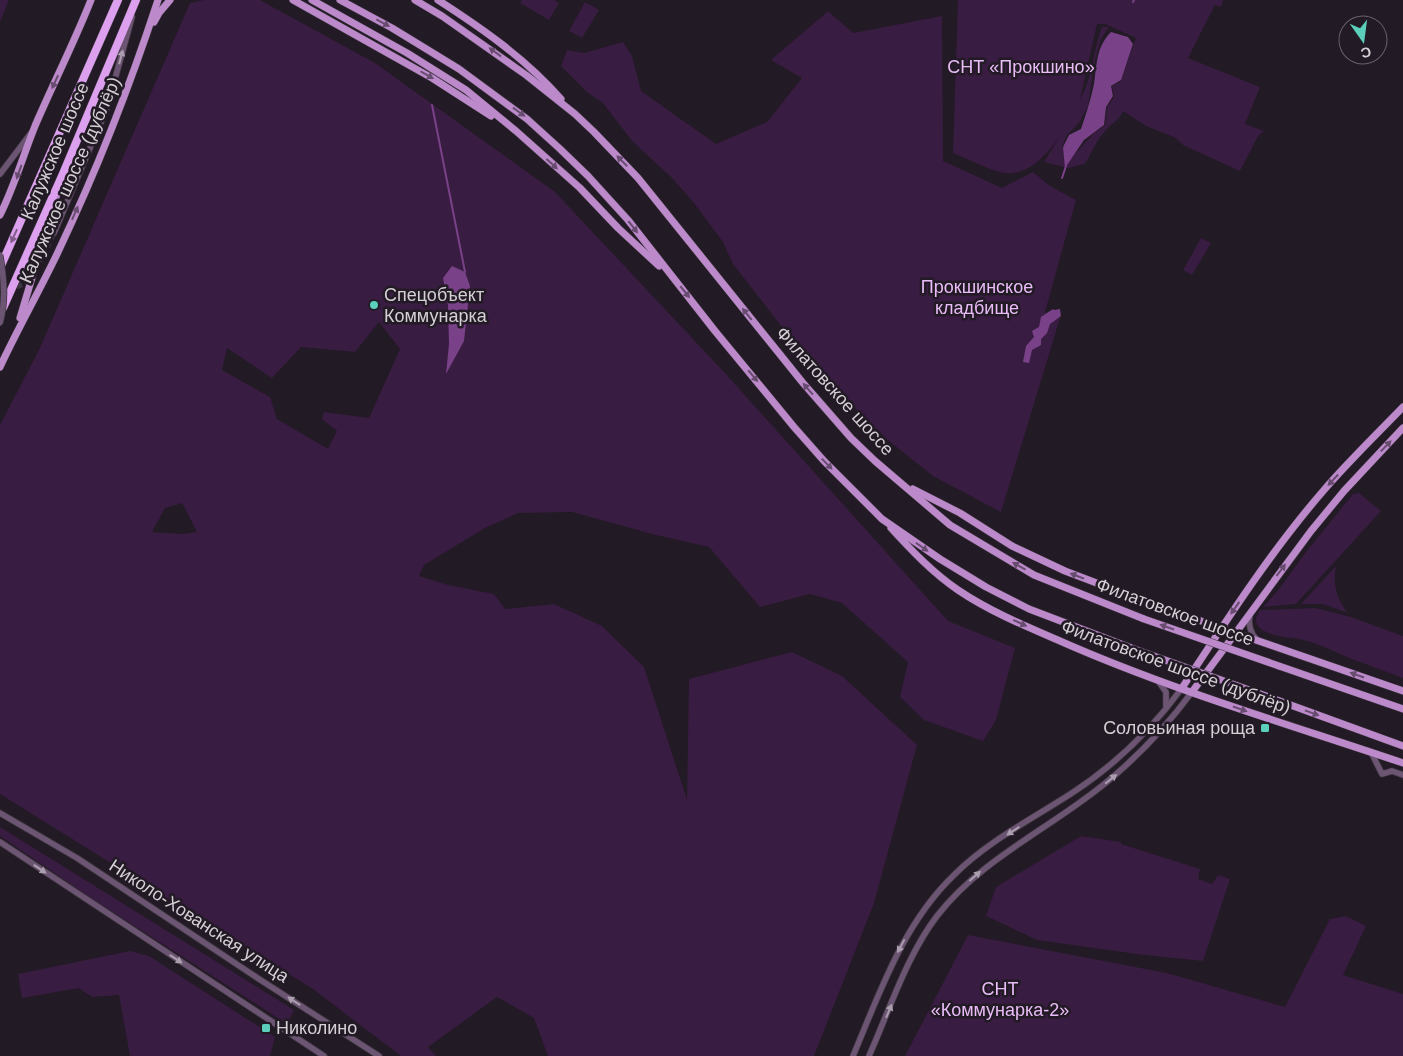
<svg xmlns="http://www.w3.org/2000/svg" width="1403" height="1056" font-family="Helvetica,sans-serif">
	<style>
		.green { fill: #391c41; fill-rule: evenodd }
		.water { fill: #794188 }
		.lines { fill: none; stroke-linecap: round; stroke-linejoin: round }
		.stream { stroke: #794188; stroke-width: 2 }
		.minor-tunnel { stroke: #3d353f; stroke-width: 5.5; stroke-dasharray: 5.5 3; stroke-linecap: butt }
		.minor-casing { stroke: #3f3740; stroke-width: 7 }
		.major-casing { stroke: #3f3740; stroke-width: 8 }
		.highway-casing { stroke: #3f3740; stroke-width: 9 }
		.minor { stroke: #6c5473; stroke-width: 5.5 }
		.major { stroke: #bc8acb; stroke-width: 7 }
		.highway { stroke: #dca0ee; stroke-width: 8 }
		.minor-bridge-casing { stroke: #3f3740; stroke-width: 7; stroke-linecap: butt }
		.major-bridge-casing { stroke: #3f3740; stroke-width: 8; stroke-linecap: butt }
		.minor-bridge { stroke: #6c5473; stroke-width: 5.5 }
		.major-bridge { stroke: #bc8acb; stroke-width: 7 }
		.oneway { fill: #674c6f }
		.oneway2 { fill: #ab9eae }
		.oneway3 { fill: #7f5d89 }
		.poi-dot { fill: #5bcebc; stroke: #221a24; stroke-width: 2 }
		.labels { text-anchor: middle; stroke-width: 5; stroke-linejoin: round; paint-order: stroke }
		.park-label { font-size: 18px; fill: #e9bcf7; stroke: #221a24 }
		.street-label { font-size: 18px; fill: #d5cfd6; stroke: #221a24 }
		.poi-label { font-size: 18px; fill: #d5cfd6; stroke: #221a24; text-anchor: start }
	</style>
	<rect width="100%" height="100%" fill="#221a24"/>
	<g class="green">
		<polygon points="0,0 9,0 0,22"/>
		<path d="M204 0H260L375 63 555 192 724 372 948 621 1015 648 996 720 983 741 924 720 900 697 908 662 842 603 810 594 760 607 709 547 656 535 572 512 518 513 485 528 424 565 419 576 448 585 494 594 505 609 554 604 602 626 644 667 687 800 689 679 792 652 842 676 917 745 874 903 814 1056H548L534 1018 497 997 428 1047 436 1056H401L313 989 0 794V425L39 350 190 3ZM379 322 400 349 369 418 324 412 322 419 337 431 328 449 277 419 270 397 222 370 227 348 272 378 301 347 355 352ZM182 503 197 532 182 534 152 532 165 508Z"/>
		<polygon points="522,0 554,0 559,3 549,20 520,3"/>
		<path d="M958 0H1223L1221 7 1215 5 1188 58 1260 87 1245 124 1264 131 1258 136 1240 171 1183 145 1176 138 1146 126 1123 111C1119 121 1114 121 1107 129 1097 139 1092 152 1085 164L1068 168 1044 162 1061 134C1048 154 1027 179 1000 172 984 168 969 159 953 153ZM1097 24H1105L1136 38 1120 82 1112 86 1114 97 1107 107 1105 125 1093 134 1073 156 1062 147 1067 135 1079 123 1088 106 1095 60 1101 39 1109 27H1102C1093 50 1093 77 1080 99Z"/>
		<polygon points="585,2 599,10 582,38 569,31"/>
		<polygon points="828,11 853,33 942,16 943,161 1002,188 1033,172 1050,186 1076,200 1045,312 1060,318 1001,512 933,476 889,441 815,369 733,264 723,242 694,203 672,178 632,141 603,103 588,93 561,66 567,50 584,53 623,42 632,56 641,91 716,144 767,122 802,78 771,60"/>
		<polygon points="1201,238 1211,243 1192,275 1183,270"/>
		<polygon points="1359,493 1381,511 1296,604 1263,607 1279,589 1306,552 1353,494"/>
		<path d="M1336 566C1332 583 1337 600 1348 613L1323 604H1301Z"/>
		<path d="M1315 608 1351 617 1403 636V678C1385 671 1367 665 1349 658 1333 651 1316 642 1299 639 1287 637 1269 637 1259 627 1254 622 1256 616 1260 610Z"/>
		<polygon points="0,827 294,1010 287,1024 94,900 0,836"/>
		<polygon points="1081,836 1121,842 1121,844 1200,869 1198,879 1212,884 1218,875 1230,879 1203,961 1144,955 1037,940 986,916 996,887"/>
		<polygon points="1346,916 1366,926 1343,975 1403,994 1403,1056 905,1056 968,935 1167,973 1285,1007 1330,919"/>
		<polygon points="130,951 149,956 275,1037 270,1056 130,1056 119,995 92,997 79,988 22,998 18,974"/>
	</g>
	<g class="water">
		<path d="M1111 32 1128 37 1133 44 1121 80 1111 86 1113 96 1106 107 1104 125 1084 140 1065 168 1063 147 1069 135 1081 129C1086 114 1091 99 1094 84 1097 64 1096 47 1111 32Z"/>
		<polygon points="452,266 465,272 470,286 464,341 446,374 449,344 448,305 443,278"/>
		<polygon points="1053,309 1054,310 1060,309 1061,316 1050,324 1047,333 1041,339 1041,345 1032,350 1029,363 1023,362 1026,346 1034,337 1032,331 1039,327 1041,317"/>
	</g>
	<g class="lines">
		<g class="stream">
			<polyline points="1133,2 1134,0"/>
			<polyline points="432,105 465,272"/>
			<polyline points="1062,178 1066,166"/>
		</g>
		<g class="minor-tunnel">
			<polyline points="39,262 54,233"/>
			<path d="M0 288C13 289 23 287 31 276"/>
		</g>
		<g class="minor-casing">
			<g id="minor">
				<polyline points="0,174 31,133"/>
				<polyline points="54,233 107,108 132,17"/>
				<path d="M1250 614C1248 623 1250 633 1257 640"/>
				<polyline points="1158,681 1166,692 1166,706"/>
				<polyline points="1371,752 1382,774 1392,771 1403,775"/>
				<polyline points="0,813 77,858 259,979 379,1056"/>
				<polyline points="0,842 324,1056"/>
				<path d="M853 1056C880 992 903 924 954 875 988 841 1032 819 1072 793 1115 765 1152 729 1182 688"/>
				<path d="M869 1056C889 1011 907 955 937 916 975 867 1029 839 1079 803 1122 773 1160 735 1192 692"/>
			</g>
		</g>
		<g class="major-casing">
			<g id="major">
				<polyline points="293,0 432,78 491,116"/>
				<polyline points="312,0 407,53 466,90 516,131 580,188 618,228 659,266"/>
				<polyline points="340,0 392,28 459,69 527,119 559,148 588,176 628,220 715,331 794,427 824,461 882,519 940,559 986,587 1029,609 1134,649"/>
				<polyline points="415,0 442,16 526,75 575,114 594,132 638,178 803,383 851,438 875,461 950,525 1034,575 1144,619"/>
				<path d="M438 0C483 29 526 59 561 99"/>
				<polyline points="154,22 159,13 170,0"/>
				<path d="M0 215C14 187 23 156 35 126 53 84 74 43 91 0"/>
				<polyline points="20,318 57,194"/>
				<path d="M0 367C18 328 40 290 58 252 97 170 130 86 158 0"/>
				<polyline points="913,489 960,513 1012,546 1065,571 1152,604 1403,691"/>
				<path d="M891 528C912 551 933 573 958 590 989 611 1025 626 1060 641 1171 690 1288 724 1403 763"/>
				<polyline points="1279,666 1403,709"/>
				<path d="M1182 688C1226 621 1271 551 1324 490 1349 461 1377 434 1403 407"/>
				<polyline points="1192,692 1311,531 1344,491 1403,428"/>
				<polyline points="1266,696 1403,746"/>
			</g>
		</g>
		<g class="highway-casing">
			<g id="highway">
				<polyline points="0,268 118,0"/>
				<polyline points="3,308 62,176 136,0"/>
			</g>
		</g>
		<use href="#minor" class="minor"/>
		<use href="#major" class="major"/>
		<use href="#highway" class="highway"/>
		<g class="minor-bridge-casing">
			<path id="minor-bridge" d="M0 255C4 278 6 300 0 323"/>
		</g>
		<g class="major-bridge-casing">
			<g id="major-bridge">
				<polyline points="1144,619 1279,666"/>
				<polyline points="1134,649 1266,696"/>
			</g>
		</g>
		<use href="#minor-bridge" class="minor-bridge"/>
		<use href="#major-bridge" class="major-bridge"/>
	</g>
	<defs><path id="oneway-solid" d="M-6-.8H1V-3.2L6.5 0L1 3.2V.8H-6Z" transform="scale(1.25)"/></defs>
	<g class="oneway">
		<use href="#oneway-solid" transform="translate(383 23) rotate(28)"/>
		<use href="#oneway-solid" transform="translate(495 52) rotate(-144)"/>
		<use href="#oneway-solid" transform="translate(427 75) rotate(30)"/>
		<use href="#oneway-solid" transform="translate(55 82) rotate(115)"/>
		<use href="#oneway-solid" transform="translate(519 112) rotate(36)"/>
		<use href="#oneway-solid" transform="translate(622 161) rotate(-134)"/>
		<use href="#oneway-solid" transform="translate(552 164) rotate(42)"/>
		<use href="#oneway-solid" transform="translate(19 172) rotate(110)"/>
		<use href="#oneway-solid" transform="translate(75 213) rotate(-66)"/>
		<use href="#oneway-solid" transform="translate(633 227) rotate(52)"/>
		<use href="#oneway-solid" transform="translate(685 292) rotate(51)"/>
		<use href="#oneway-solid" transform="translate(747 314) rotate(-129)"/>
		<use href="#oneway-solid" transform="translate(753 376) rotate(50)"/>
		<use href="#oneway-solid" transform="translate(808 389) rotate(-131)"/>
		<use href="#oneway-solid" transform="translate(1386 446) rotate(-46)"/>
		<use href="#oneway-solid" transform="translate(827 464) rotate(46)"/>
		<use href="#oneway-solid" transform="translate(1333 480) rotate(133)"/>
		<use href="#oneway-solid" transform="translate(922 547) rotate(35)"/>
		<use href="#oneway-solid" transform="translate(1019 566) rotate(-151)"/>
		<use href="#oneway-solid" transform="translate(1281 570) rotate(-53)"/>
		<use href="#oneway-solid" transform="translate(1077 576) rotate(-159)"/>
		<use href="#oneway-solid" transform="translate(1235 608) rotate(125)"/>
		<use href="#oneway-solid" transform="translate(1020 623) rotate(25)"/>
		<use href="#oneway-solid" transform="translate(1167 627) rotate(-161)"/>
		<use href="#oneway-solid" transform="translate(1357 675) rotate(-161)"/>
		<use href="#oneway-solid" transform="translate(1240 709) rotate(19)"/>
		<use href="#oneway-solid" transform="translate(1312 713) rotate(20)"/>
	</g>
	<g class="oneway2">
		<use href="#oneway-solid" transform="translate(121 57) rotate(-75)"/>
		<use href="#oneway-solid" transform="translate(1111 779) rotate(-39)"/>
		<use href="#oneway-solid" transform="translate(1013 831) rotate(147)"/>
		<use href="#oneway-solid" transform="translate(40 869) rotate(34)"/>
		<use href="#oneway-solid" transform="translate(975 876) rotate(-41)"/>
		<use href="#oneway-solid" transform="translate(901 946) rotate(118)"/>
		<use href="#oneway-solid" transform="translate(176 959) rotate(33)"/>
		<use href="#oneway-solid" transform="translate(294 1001) rotate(-147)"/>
		<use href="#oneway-solid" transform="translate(889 1011) rotate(-67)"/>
	</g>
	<use class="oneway3" href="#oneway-solid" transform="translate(14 236) rotate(114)"/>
	<g class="poi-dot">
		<circle cx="374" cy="305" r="5"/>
		<rect x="1260" y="723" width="10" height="10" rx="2.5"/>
		<rect x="261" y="1023" width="10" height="10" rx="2.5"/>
	</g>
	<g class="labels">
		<g class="park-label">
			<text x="1021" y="73">СНТ «Прокшино»</text>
			<text x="977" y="293">Прокшинское<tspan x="977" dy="21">кладбище</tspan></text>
			<text x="1000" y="995">СНТ<tspan x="1000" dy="21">«Коммунарка-2»</tspan></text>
		</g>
		<g class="street-label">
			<text transform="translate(55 151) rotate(-67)" y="6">Калужское шоссе</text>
			<text transform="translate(70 180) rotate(-66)" y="6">Калужское шоссе (дублёр)</text>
			<text transform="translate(835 391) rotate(48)" y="6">Филатовское шоссе</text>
			<text transform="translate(1175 612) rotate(20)" y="6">Филатовское шоссе</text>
			<text transform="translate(1176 667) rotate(20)" y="6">Филатовское шоссе (дублёр)</text>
			<text transform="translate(199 921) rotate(33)" y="6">Николо-Хованская улица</text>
		</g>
		<g class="poi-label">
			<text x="384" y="301">Спецобъект<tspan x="384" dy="21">Коммунарка</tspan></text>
			<text x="1255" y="734" text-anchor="end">Соловьиная роща</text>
			<text x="276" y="1034">Николино</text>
		</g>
	</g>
	<g transform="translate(1363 40) rotate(166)"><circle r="24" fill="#221a24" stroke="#6a626b"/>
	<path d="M0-4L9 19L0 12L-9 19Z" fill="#5bcebc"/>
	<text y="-8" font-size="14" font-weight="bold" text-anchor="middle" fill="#d5cfd6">С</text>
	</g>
</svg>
